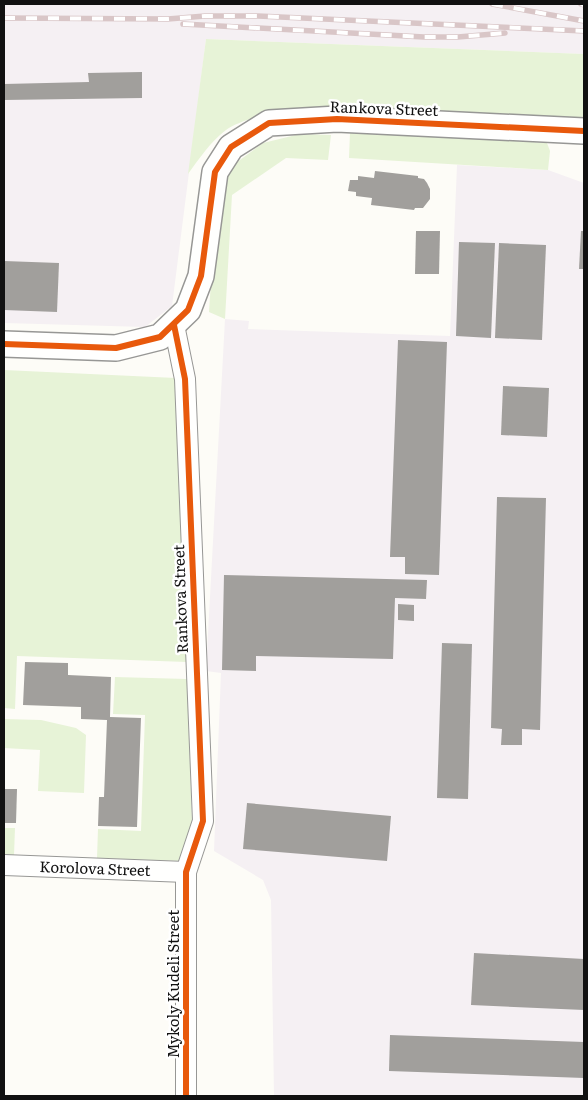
<svg xmlns="http://www.w3.org/2000/svg" width="588" height="1100" font-family="Literata,serif">
	<style>
		.industrial { fill: #f5f0f3 }
		.green { fill: #e7f3d7 }
		.building { fill: #a19f9c }
		.lines { fill: none; stroke-linecap: round; stroke-linejoin: round }
		.minor-casing { stroke: #979795; stroke-width: 22 }
		.tertiary-casing { stroke: #979795; stroke-width: 28 }
		.minor { stroke: #fffffe; stroke-width: 20 }
		.tertiary { stroke: #fffffe; stroke-width: 25 }
		.rail-casing { stroke: #d9c6c7; stroke-width: 5.5 }
		.rail { stroke: #fff; stroke-width: 4; stroke-dasharray: 11; stroke-linecap: butt }
		.cycleway-casing { stroke: #fff; stroke-width: 9 }
		.cycleway { stroke: #e8590c; stroke-width: 6 }
		.labels { text-anchor: middle; stroke-width: 5; stroke-linejoin: round; paint-order: stroke }
		.street-label { font-size: 15px; fill: #111; stroke: #fff }
	</style>
	<rect width="100%" height="100%" fill="#fdfcf7"/>
	<g class="industrial">
		<polygon points="4,4 584,4 584,54 206,39 172,306 145,327 4,323"/>
		<polygon points="457,165 548,170 584,183 584,1096 274,1096 271,900 263,880 214,851 221,673 206,671 225,319 249,321 248,329 450,336"/>
	</g>
	<g class="green">
		<path d="M206 39 584 54V120L293 108C276 112 239 120 226 130 211 141 199 159 188 174Z"/>
		<polygon points="353,131 547,143 550,151 548,170 349,158 350,133"/>
		<polygon points="300,134 331,135 328,160 286,158 232,195 225,319 209,312 216,206 229,168 263,143"/>
		<polygon points="4,370 176,378 187,662 17,656 15,709 4,708"/>
		<polygon points="115,677 187,679 192,821 181,861 97,858 98,829 141,831 145,715 113,714"/>
		<polygon points="4,719 41,720 76,728 86,735 84,793 38,791 40,750 4,748"/>
		<polygon points="4,828 15,828 14,855 4,854"/>
	</g>
	<g class="building">
		<polygon points="142,72 142,98 4,100 4,84 89,82 88,73"/>
		<polygon points="375,171 418,176 418,178 424,179 427,183 430,189 430,199 423,208 415,208 414,210 371,205 372,198 356,196 356,192 348,191 350,180 358,180 358,176 374,178"/>
		<polygon points="416,231 440,231 439,274 415,274"/>
		<polygon points="581,231 584,231 584,269 579,269"/>
		<polygon points="459,242 495,243 491,338 456,336"/>
		<polygon points="499,243 546,245 542,340 495,338"/>
		<polygon points="4,261 59,263 57,312 4,310"/>
		<polygon points="398,340 447,342 439,575 405,574 405,557 390,557"/>
		<polygon points="503,386 549,388 547,437 501,435"/>
		<polygon points="497,497 546,498 540,730 522,729 522,745 501,745 502,729 491,728"/>
		<polygon points="224,575 427,580 426,599 395,598 393,659 256,656 256,671 222,670"/>
		<polygon points="398,604 414,605 414,621 398,620"/>
		<polygon points="442,643 472,644 468,799 437,798"/>
		<polygon points="25,662 68,663 68,675 111,677 110,717 141,718 137,827 98,826 99,797 104,797 107,720 81,719 81,707 23,705"/>
		<polygon points="4,789 17,789 16,823 4,823"/>
		<polygon points="247,803 391,816 387,861 243,849"/>
		<polygon points="474,953 584,959 584,1010 471,1005"/>
		<polygon points="390,1035 584,1042 584,1078 389,1071"/>
	</g>
	<g class="lines">
		<g class="minor-casing">
			<g id="minor">
				<polyline points="174,325 185,379 203,821 186,872 186,1096"/>
				<polyline points="4,865 186,872"/>
			</g>
		</g>
		<g class="tertiary-casing">
			<polyline id="tertiary" points="4,344 116,348 160,337 188,310 201,276 215,172 231,147 269,123 337,119 584,131"/>
		</g>
		<use href="#minor" class="minor"/>
		<use href="#tertiary" class="tertiary"/>
		<g class="rail-casing">
			<g id="rail">
				<polyline points="492,4 584,21"/>
				<polyline points="581,4 584,5"/>
				<polyline points="4,18 168,19 205,16 258,16 584,31"/>
				<polyline points="183,24 424,37 458,37 505,33"/>
			</g>
		</g>
		<use href="#rail" class="rail"/>
		<g class="cycleway-casing">
			<g id="cycleway">
				<polyline points="174,325 185,379 203,821 186,872 186,1096"/>
				<polyline points="4,344 116,348 160,337 188,310 201,276 215,172 231,147 269,123 337,119 584,131"/>
			</g>
		</g>
		<use href="#cycleway" class="cycleway"/>
	</g>
	<g class="labels">
		<g class="street-label">
			<text transform="translate(384 109) rotate(2)" y="5">Rankova Street</text>
			<text transform="translate(181 599) rotate(-92)" y="5">Rankova Street</text>
			<text transform="translate(95 869) rotate(2)" y="5">Korolova Street</text>
			<text transform="translate(174 984) rotate(-90)" y="5">Mykoly Kudeli Street</text>
		</g>
	</g>
	<rect width="588" height="1100" fill="none" stroke="#111111" stroke-width="10"/>
</svg>
